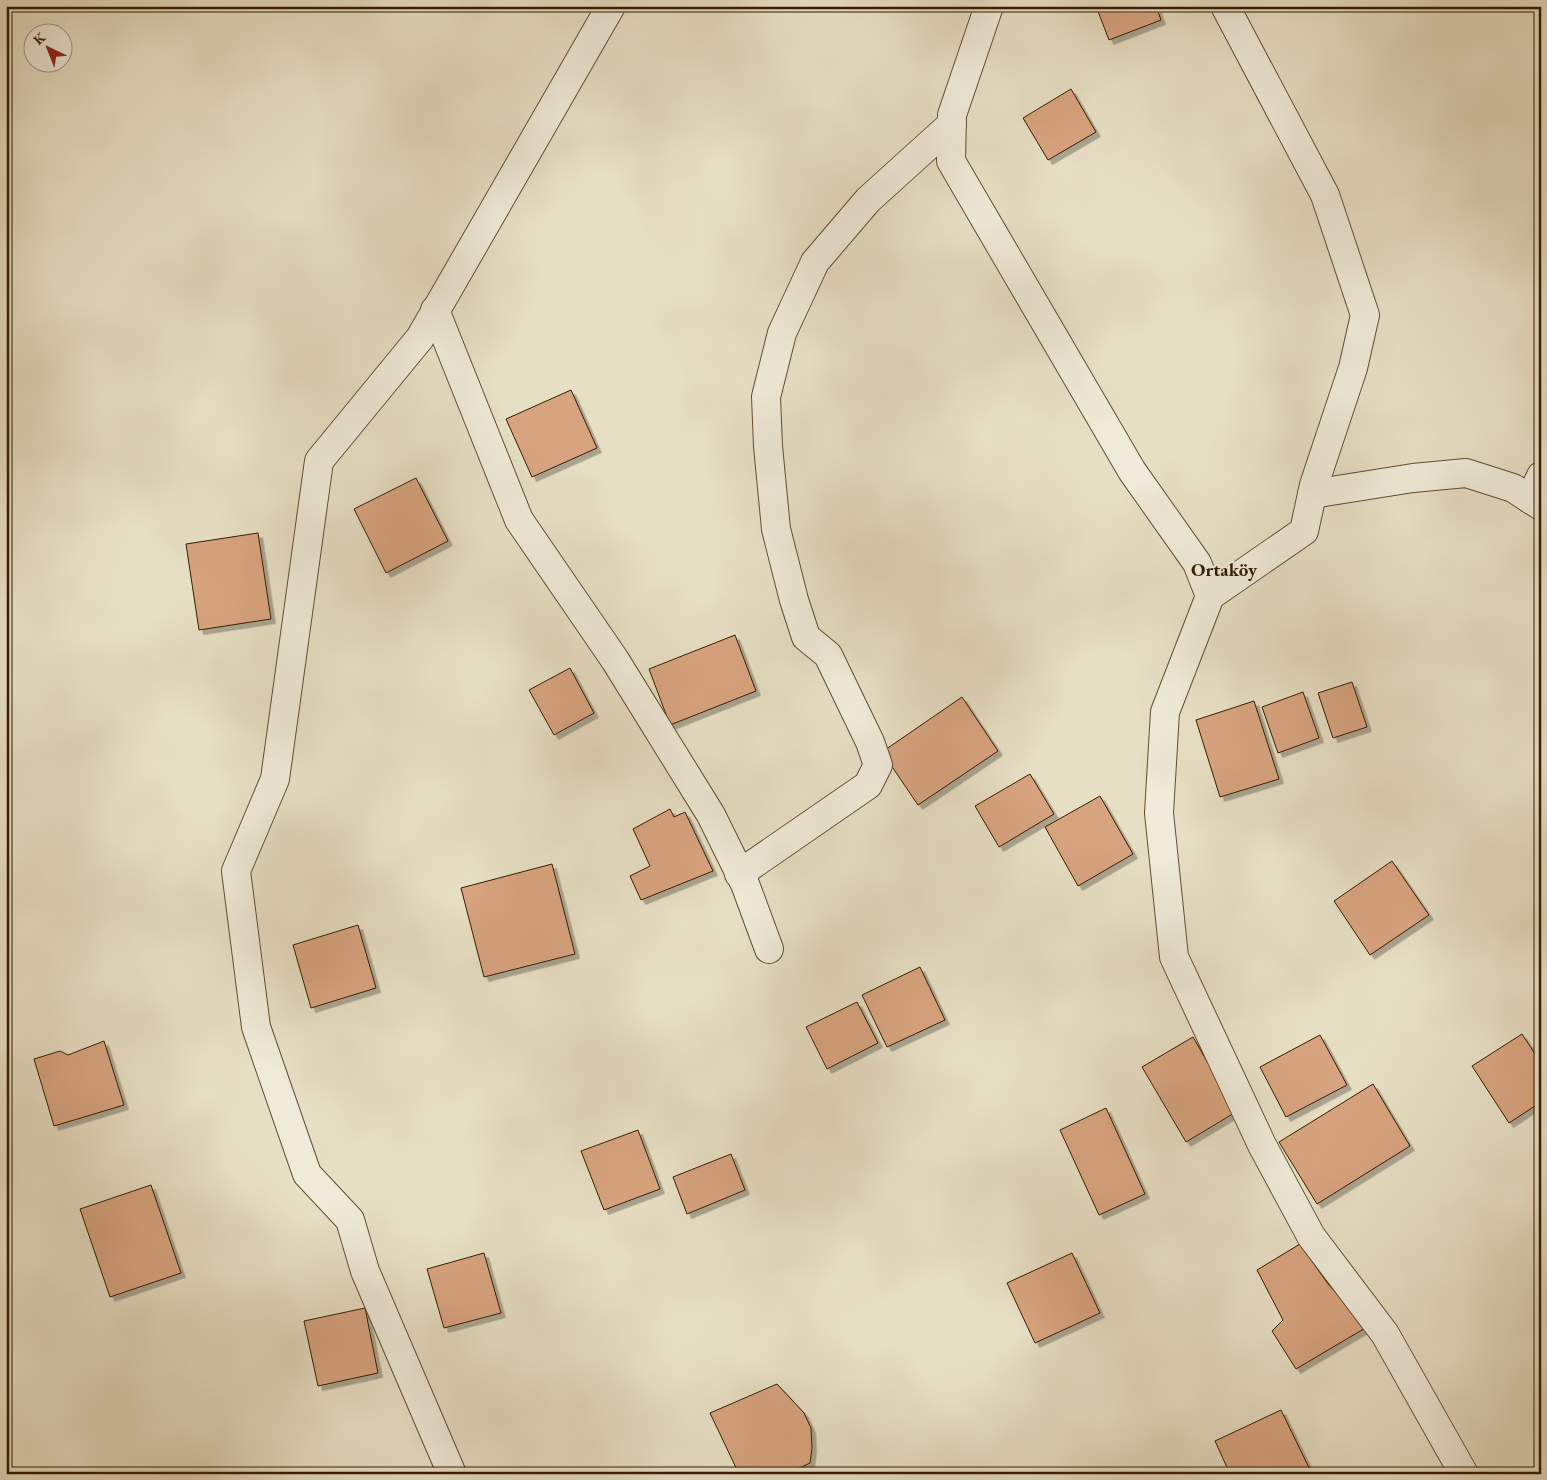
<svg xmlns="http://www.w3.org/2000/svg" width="1547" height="1480" font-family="'EB Garamond',serif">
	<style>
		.building { fill: #d8a47f; stroke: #341c00; filter: url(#shadow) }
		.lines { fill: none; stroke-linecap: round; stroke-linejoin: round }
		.street-casing { stroke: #614d31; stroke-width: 30 }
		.street { stroke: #efead9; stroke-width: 28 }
		.labels { text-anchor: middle; stroke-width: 4.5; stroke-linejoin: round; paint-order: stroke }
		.quarter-label { font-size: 19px; font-weight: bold; fill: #341c00; stroke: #efead9 }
	</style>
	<defs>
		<filter id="shadow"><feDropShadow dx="4.5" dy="4.5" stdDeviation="0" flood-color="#0004"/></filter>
	</defs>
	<rect width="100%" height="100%" fill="#e7dfc4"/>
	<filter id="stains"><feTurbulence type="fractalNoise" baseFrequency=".004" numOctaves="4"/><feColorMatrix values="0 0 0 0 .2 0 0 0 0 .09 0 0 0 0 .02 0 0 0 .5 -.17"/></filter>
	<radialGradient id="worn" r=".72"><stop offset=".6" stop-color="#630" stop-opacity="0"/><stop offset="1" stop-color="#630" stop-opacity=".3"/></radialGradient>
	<g class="building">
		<polygon points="1096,6 1156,6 1161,20 1109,40"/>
		<polygon points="1071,89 1096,132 1048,160 1023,118"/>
		<polygon points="571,390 597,448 532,477 506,419"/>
		<polygon points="416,478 448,541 386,573 354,509"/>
		<polygon points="258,533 271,619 199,630 186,544"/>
		<polygon points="1541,605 1541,620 1535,607"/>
		<polygon points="735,635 756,691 670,725 649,669"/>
		<polygon points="570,668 594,713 554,735 529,690"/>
		<polygon points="1352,682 1367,727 1333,738 1318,693"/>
		<polygon points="1303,692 1319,738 1278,753 1262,707"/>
		<polygon points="962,697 998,751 918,805 882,752"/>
		<polygon points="1254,701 1279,779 1220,797 1196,720"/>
		<polygon points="1030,774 1054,814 999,847 975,806"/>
		<polygon points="1100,796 1133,854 1078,886 1045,827"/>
		<polygon points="670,809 674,817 685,812 713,871 641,900 630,876 650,866 633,829"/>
		<polygon points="1392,861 1429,915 1370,955 1334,901"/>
		<polygon points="552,864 575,954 484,977 461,888"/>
		<polygon points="358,925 376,988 311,1008 293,945"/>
		<polygon points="920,967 945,1020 887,1047 862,995"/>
		<polygon points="857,1002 878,1043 827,1069 806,1027"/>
		<polygon points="1522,1034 1541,1063 1541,1102 1509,1123 1472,1066"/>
		<polygon points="1320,1035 1347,1085 1286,1117 1260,1067"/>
		<polygon points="1193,1037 1236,1112 1186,1142 1142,1067"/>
		<polygon points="104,1041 124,1105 54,1126 34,1059 60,1051 68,1055"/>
		<polygon points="1373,1084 1410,1146 1317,1204 1279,1142"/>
		<polygon points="1106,1108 1145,1194 1099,1215 1060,1130"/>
		<polygon points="638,1130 660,1189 604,1210 581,1151"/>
		<polygon points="731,1154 745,1190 687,1214 673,1177"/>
		<polygon points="151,1185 181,1273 110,1297 80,1209"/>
		<polygon points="1300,1244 1328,1284 1367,1327 1296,1369 1272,1331 1283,1320 1257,1270"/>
		<polygon points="484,1253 501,1313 444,1328 427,1269"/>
		<polygon points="1072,1253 1100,1313 1035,1343 1007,1283"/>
		<polygon points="365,1308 378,1373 318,1386 304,1321"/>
		<polygon points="777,1384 804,1413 811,1428 812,1448 810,1463 787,1474 739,1474 710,1413"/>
		<polygon points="1281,1410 1312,1474 1230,1474 1215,1441"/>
	</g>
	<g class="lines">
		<g class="street-casing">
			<g id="street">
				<polyline points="989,6 952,115 951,161 1132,471 1197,563 1210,596 1165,712 1159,813 1174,957 1262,1145 1311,1236 1385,1334 1464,1474"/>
				<polyline points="435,310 519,520 615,660 711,815 745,884 769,949"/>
				<polyline points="1312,494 1413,478 1466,473 1513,488 1541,506"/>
				<polyline points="1530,499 1541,476"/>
				<polyline points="1210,596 1304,531 1314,485 1353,368 1365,315 1325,195 1225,6"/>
				<polyline points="739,874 868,785 878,765 870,742 828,655 806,637 794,600 776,529 768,446 766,397 782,333 815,262 868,200 952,124"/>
				<polyline points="452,1474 365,1271 350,1220 307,1174 256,1027 236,871 275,779 319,461 420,338 611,6"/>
			</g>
		</g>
		<use href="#street" class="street"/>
	</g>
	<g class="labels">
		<g class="quarter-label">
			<text x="1224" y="576">Ortaköy</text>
		</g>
	</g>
	<rect width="1547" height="1480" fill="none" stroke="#e7dfc4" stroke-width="25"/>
	<rect x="8" y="8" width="1532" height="1465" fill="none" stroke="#341c00" stroke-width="2.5"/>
	<rect x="12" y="12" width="1522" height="1455" fill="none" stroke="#341c00"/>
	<g transform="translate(48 48) rotate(317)"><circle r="24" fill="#efead9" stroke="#a49882"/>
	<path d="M0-4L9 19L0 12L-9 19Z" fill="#8f2418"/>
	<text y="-8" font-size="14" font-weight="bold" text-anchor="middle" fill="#341c00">K</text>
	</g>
	<rect width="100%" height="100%" filter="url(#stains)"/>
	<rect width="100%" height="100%" fill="url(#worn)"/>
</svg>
